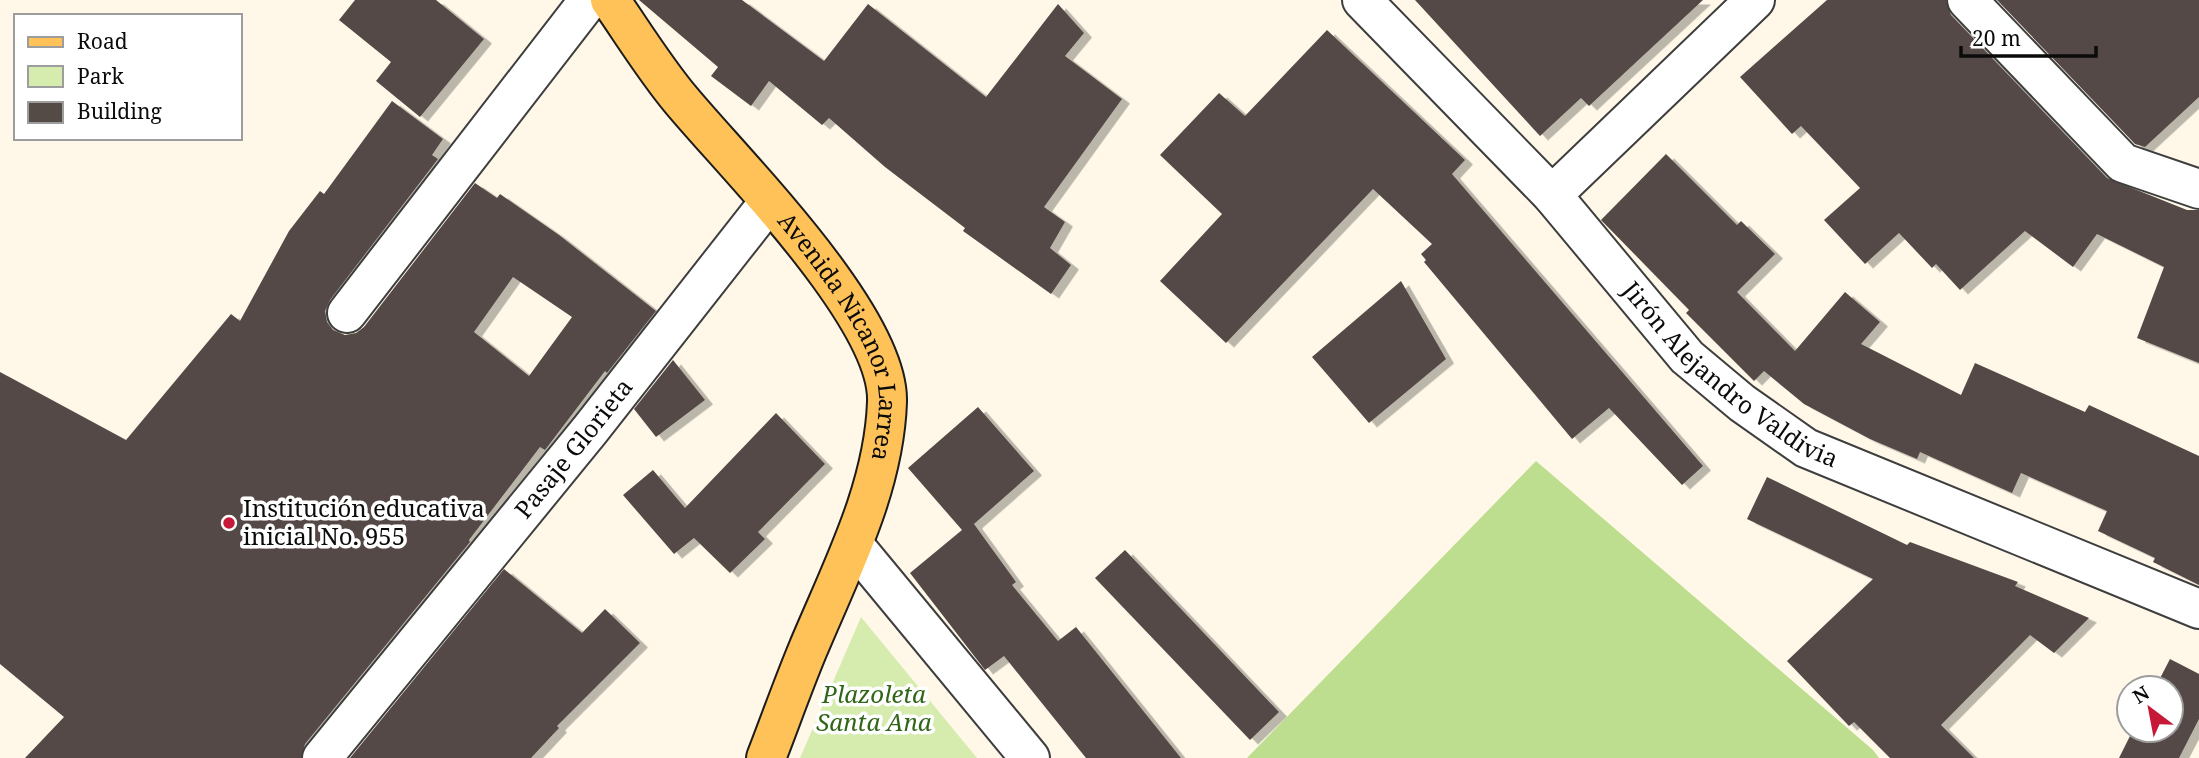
<svg xmlns="http://www.w3.org/2000/svg" width="2199" height="758" font-family="'Noto Serif',serif">
	<style>
		.green { fill: #d6ecaf }
		.forest { fill: #bcde8e }
		.building { fill: #544a46; fill-rule: evenodd; filter: url(#shadow) }
		.lines { fill: none; stroke-linecap: round; stroke-linejoin: round }
		.minor-casing { stroke: #3e3e3e; stroke-width: 42 }
		.major-casing { stroke: #1c1c1c; stroke-width: 42 }
		.minor { stroke: #fff; stroke-width: 38 }
		.major { stroke: #ffc258; stroke-width: 38 }
		.poi-dot { fill: #c51937; stroke: #fff; stroke-width: 2.5 }
		.labels { text-anchor: middle; stroke-width: 7; stroke-linejoin: round; paint-order: stroke }
		.street-label { font-size: 24px; fill: #0b0b0b; stroke: #fff }
		.poi-label { font-size: 24px; fill: #0b0b0b; stroke: #fff; text-anchor: start }
		.park-label { font-size: 24px; font-style: italic; fill: #316617; stroke: #fff }
	</style>
	<defs>
		<filter id="shadow"><feDropShadow dx="8" dy="4.5" stdDeviation="0" flood-color="#0004"/></filter>
	</defs>
	<rect width="100%" height="100%" fill="#fff8e8"/>
	<polygon class="green" points="861,617 977,758 800,758"/>
	<polygon class="forest" points="1536,461 1873,750 1879,758 1247,758"/>
	<g class="building">
		<polygon points="355,0 436,0 484,39 420,117 376,81 391,62 339,20"/>
		<polygon points="639,0 742,0 824,61 868,4 986,97 1058,4 1084,33 1065,56 1122,99 1044,207 1065,222 1050,248 1071,265 1051,294 963,231 965,228 885,167 829,118 822,125 769,81 751,106 711,76 718,67"/>
		<polygon points="1415,0 1703,0 1589,106 1581,98 1540,136"/>
		<polygon points="1827,0 1946,0 1951,15 2107,178 2187,210 2199,210 2199,363 2137,338 2164,267 2097,234 2073,267 2025,231 1960,290 1936,264 1932,268 1899,233 1865,264 1824,220 1860,188 1801,126 1792,134 1740,77"/>
		<polygon points="1997,0 2199,0 2199,97 2145,147 2135,144"/>
		<polygon points="1327,30 1465,160 1452,174 1703,466 1682,485 1609,408 1572,439 1424,262 1426,260 1421,254 1432,244 1373,189 1226,343 1160,281 1222,214 1160,155 1219,93 1245,116"/>
		<path d="M392 101 443 139 432 155 438 159 330 300 325 311 327 322 333 330 345 335 356 333 364 327 475 183 497 198 500 194 559 235 656 311 607 373 605 371 545 450 540 447 469 540 470 542 305 744 301 758H25L64 717 0 664V372L126 440 231 314 240 321 289 231 320 191 324 194ZM513 277 572 317 529 376 474 332Z"/>
		<polygon points="1666,154 1737,225 1741,221 1775,254 1737,292 1795,351 1845,292 1880,322 1861,344 1961,395 1975,363 2085,412 2089,405 2199,456 2199,585 2153,562 2155,558 2098,531 2107,511 2021,473 2012,493 1920,452 1917,459 1870,439 1804,404 1764,371 1754,381 1686,313 1689,310 1601,220"/>
		<polygon points="1401,281 1446,359 1369,423 1312,357"/>
		<polygon points="673,360 705,400 656,437 634,409"/>
		<polygon points="978,407 1034,471 974,524 1016,582 1012,585 1058,641 1076,627 1181,758 1086,758 1004,656 985,670 910,573 962,530 908,468"/>
		<polygon points="776,413 825,464 758,532 765,539 730,573 694,538 674,554 623,495 653,470 685,508"/>
		<polygon points="1767,477 1907,545 1910,542 2018,582 2015,586 2089,618 2054,653 2030,635 1941,725 1974,758 1890,758 1854,722 1849,726 1787,661 1873,579 1747,519"/>
		<polygon points="1125,550 1279,712 1250,740 1095,578"/>
		<polygon points="504,569 582,633 605,609 640,643 557,726 559,728 531,758 350,758"/>
		<polygon points="2170,659 2199,674 2199,719 2179,758 2119,758 2133,730 2171,730 2171,688 2155,688"/>
	</g>
	<g class="lines">
		<g class="minor-casing">
			<g id="minor">
				<path id="s1" d="M1362 0 1552 195 1687 357 1742 403 1806 448 2199 609"/>
				<polyline points="1967,0 2123,163 2199,189"/>
				<polyline points="1552,195 1755,0"/>
				<polyline points="347,313 589,0"/>
				<polyline points="853,544 1030,758"/>
				<path id="s2" d="M322 758 590 430 769 202"/>
			</g>
		</g>
		<g class="major-casing">
			<g id="major">
				<path id="s3" d="M610 0C633 33 655 69 681 100 735 165 890 318 887 402 884 489 841 570 808 649 793 685 780 722 766 758"/>
			</g>
		</g>
		<use href="#minor" class="minor"/>
		<use href="#major" class="major"/>
	</g>
	<circle class="poi-dot" cx="229" cy="523" r="7"/>
	<g class="labels">
		<g class="street-label">
			<text dy="8" stroke="none"><textPath href="#s3" startOffset="415">Avenida Nicanor Larrea</textPath></text>
			<text dy="8" stroke="none"><textPath href="#s1" startOffset="528">Jirón Alejandro Valdivia</textPath></text>
			<text dy="8" stroke="none"><textPath href="#s2" startOffset="399">Pasaje Glorieta</textPath></text>
		</g>
		<g class="poi-label">
			<text x="243" y="517">Institución educativa<tspan x="243" dy="28">inicial No. 955</tspan></text>
		</g>
		<g class="park-label">
			<text x="874" y="703">Plazoleta<tspan x="874" dy="28">Santa Ana</tspan></text>
		</g>
	</g>
	<rect x="14" y="14" width="228" height="126" fill="#ffffff" stroke="#9d9d9d" stroke-width="2"/>
	<rect x="28" y="37" width="35" height="10" fill="#ffc258" stroke="#9d9d9d" stroke-width="2"/>
	<text x="77" y="49" font-size="21" fill="#0b0b0b">Road</text>
	<rect x="28" y="66" width="35" height="21" fill="#d6ecaf" stroke="#9d9d9d" stroke-width="2"/>
	<text x="77" y="84" font-size="21" fill="#0b0b0b">Park</text>
	<rect x="28" y="102" width="35" height="21" fill="#544a46" stroke="#9d9d9d" stroke-width="2"/>
	<text x="77" y="119" font-size="21" fill="#0b0b0b">Building</text>
	<g transform="translate(2150 709) rotate(328)"><circle r="33" fill="#ffffff" stroke="#9d9d9d" stroke-width="2"/>
	<path d="M0-5L12 26L0 18L-12 26Z" fill="#c51937"/>
	<text y="-10" font-size="19" font-weight="bold" text-anchor="middle" fill="#0b0b0b">N</text>
	</g>
	<path d="M1961 46v10h135v-10" fill="none" stroke="#0b0b0b" stroke-width="3.5"/>
	<text x="1972" y="46" font-size="21" fill="#0b0b0b" stroke="#ffffff" stroke-width="5" paint-order="stroke">20 m</text>
</svg>
